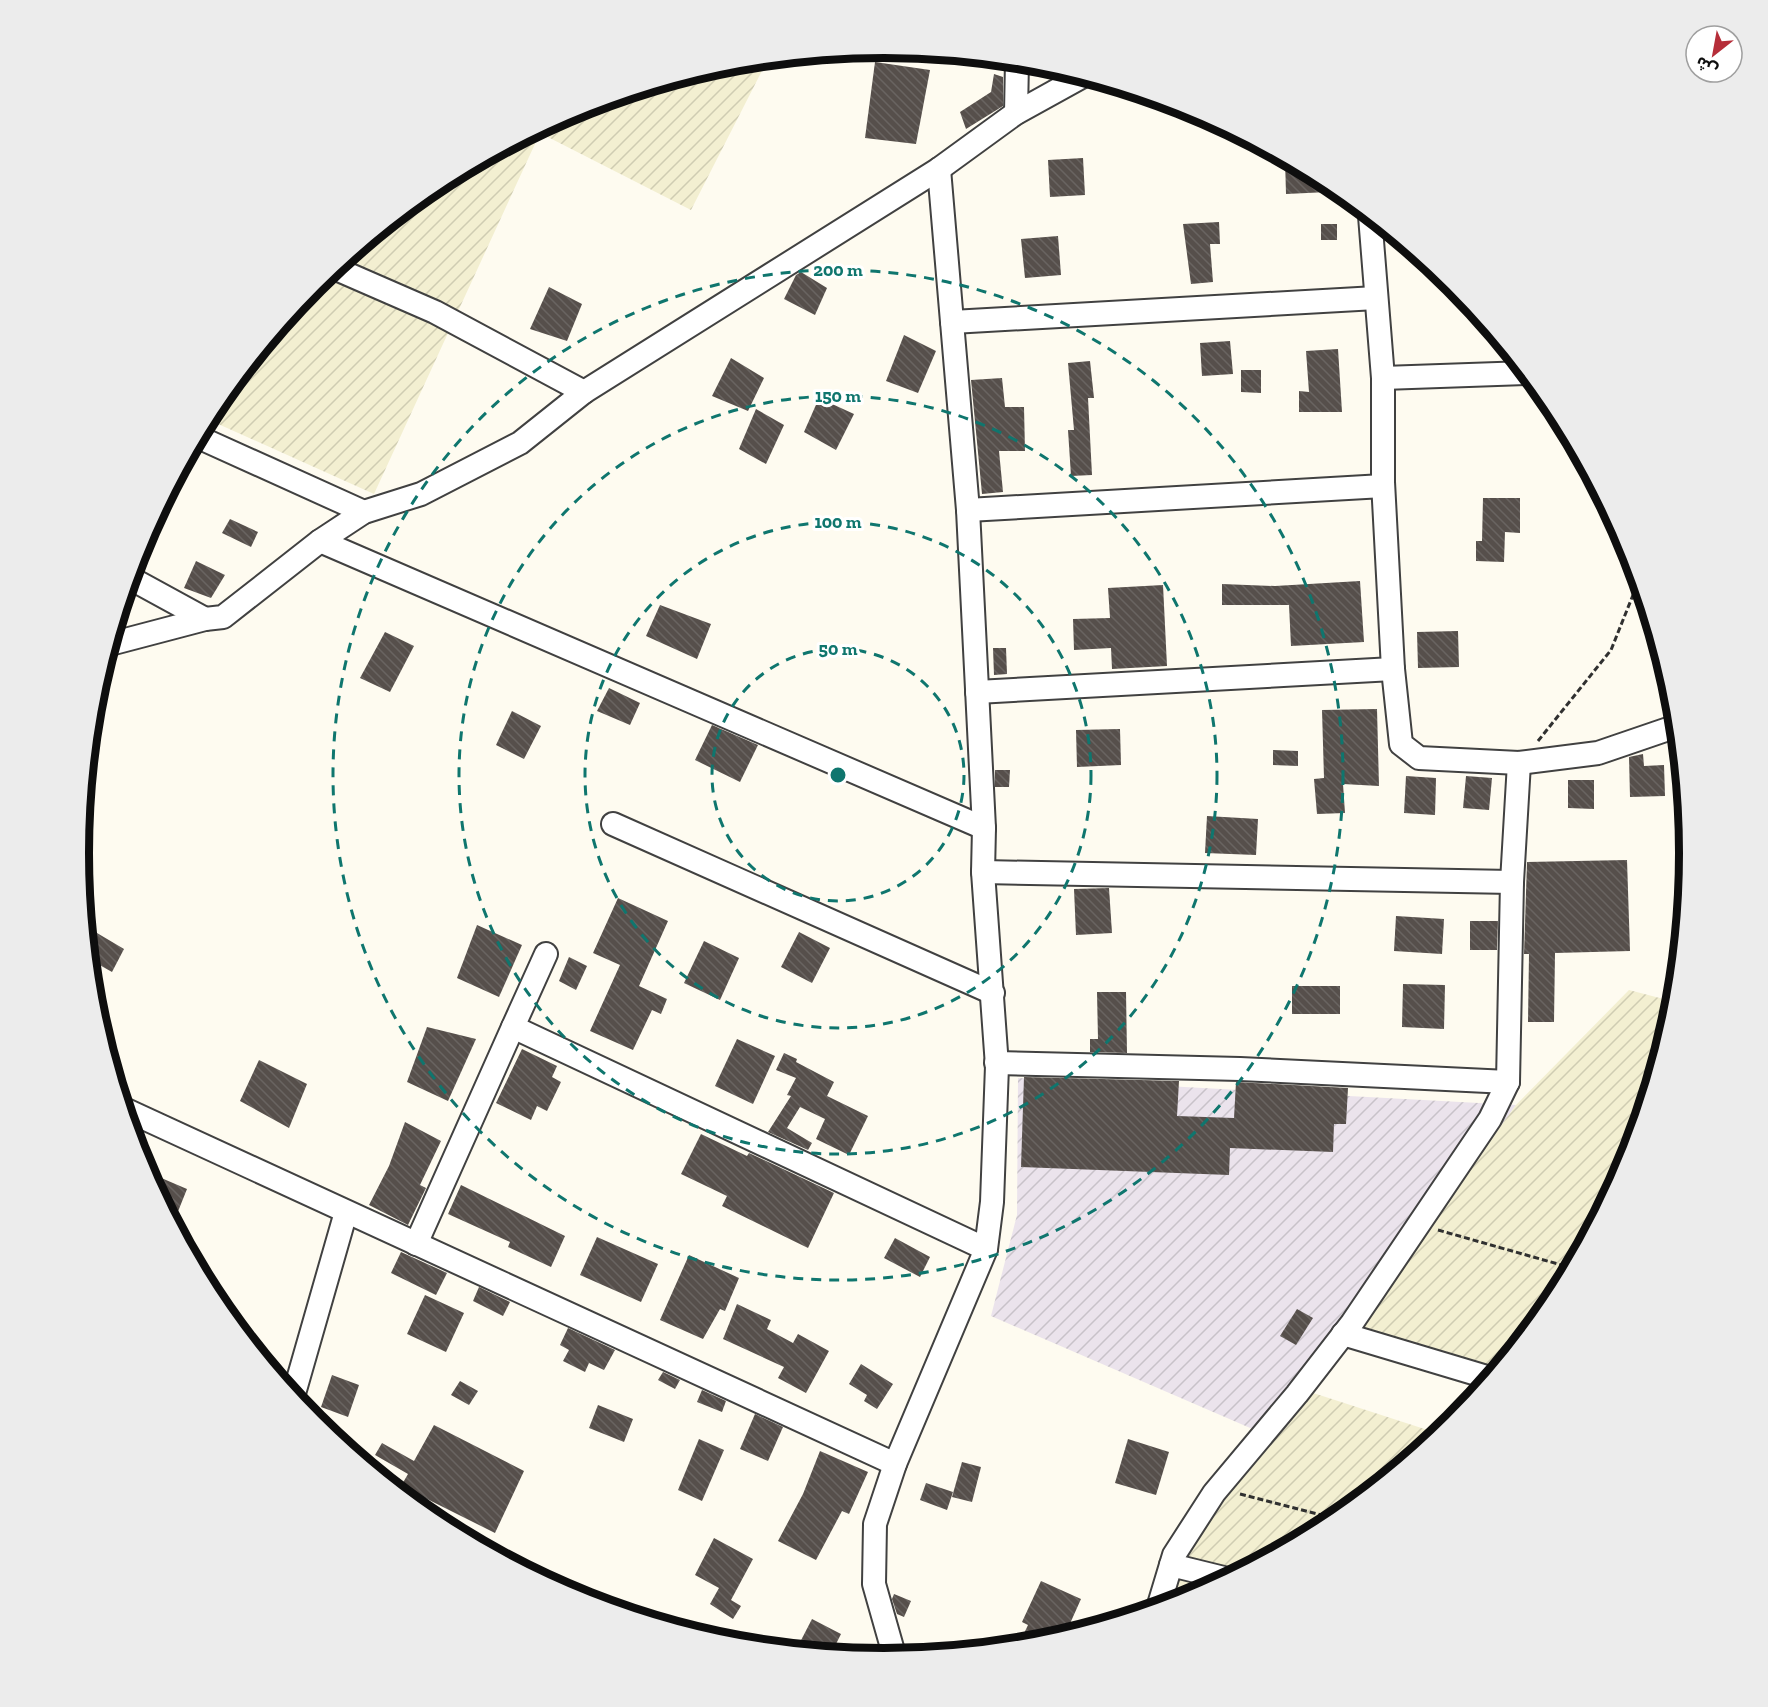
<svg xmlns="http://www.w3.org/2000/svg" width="1768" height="1707" font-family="'Zilla Slab','Noto Sans Arabic',serif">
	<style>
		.industrial { fill: url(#industrial-furrows) }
		.farmland { fill: url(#farmland-furrows) }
		.building { fill: url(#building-back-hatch) }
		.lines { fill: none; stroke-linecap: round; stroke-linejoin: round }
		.minor-casing { stroke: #414141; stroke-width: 26 }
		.path { stroke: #303030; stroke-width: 3; stroke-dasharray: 6 3; stroke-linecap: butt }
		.minor { stroke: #fff; stroke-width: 22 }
		.ring { fill: none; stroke: #0f766e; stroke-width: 3; stroke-dasharray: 10 8 }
		.rim { fill: none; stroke: #0e0e0e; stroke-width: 8 }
		.centre { fill: #0f766e; stroke: #fff; stroke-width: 3 }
		.ring-label { font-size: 18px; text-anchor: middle; font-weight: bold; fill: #0f766e; stroke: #fff; stroke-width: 6; stroke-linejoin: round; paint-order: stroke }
	</style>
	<defs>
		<pattern id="industrial-furrows" width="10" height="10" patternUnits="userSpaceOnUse" patternTransform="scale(1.5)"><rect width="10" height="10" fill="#ebe3ec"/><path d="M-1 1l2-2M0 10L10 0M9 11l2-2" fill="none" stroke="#c8c2c9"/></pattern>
		<pattern id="farmland-furrows" width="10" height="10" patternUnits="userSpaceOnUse" patternTransform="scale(1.5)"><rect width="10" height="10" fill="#f3efd1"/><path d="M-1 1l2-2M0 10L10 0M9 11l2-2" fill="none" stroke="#cfccb2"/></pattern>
		<pattern id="building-back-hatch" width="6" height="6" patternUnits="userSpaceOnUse" patternTransform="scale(1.5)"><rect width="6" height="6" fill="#564f4b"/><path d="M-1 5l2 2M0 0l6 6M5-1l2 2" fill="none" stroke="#696461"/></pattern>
	</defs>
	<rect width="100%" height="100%" fill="#fefbf0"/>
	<polygon class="industrial" points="1018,1078 1516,1105 1357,1325 1271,1437 991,1316 1017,1215"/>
	<g class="farmland">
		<polygon points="768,59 691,210 540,133 374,494 207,419 214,406 315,284 437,184 576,109 727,63"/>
		<polygon points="1629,990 1675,1002 1674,1011 1628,1162 1554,1301 1497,1370 1357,1325 1516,1105"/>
		<polygon points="1304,1390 1440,1434 1331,1523 1192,1598 1166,1606 1179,1564"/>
	</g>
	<g class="building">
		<polygon points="875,62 930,70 916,144 865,138"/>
		<polygon points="994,74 1003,77 1003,106 966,129 960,112 991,92"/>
		<polygon points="1083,158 1085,195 1050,197 1048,160"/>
		<polygon points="1285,159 1327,182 1328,192 1286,194"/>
		<polygon points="1219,222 1220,244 1210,244 1213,282 1191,284 1183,224"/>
		<rect x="1321" y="224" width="16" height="16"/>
		<polygon points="1058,236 1061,275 1025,278 1021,239"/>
		<polygon points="801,272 827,288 815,315 784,299 796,275"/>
		<polygon points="549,287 582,304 567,341 530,329"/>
		<polygon points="904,335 936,351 918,393 886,381"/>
		<polygon points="1230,341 1233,374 1202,376 1200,343"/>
		<polygon points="1338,349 1342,412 1299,412 1299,391 1309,392 1306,351"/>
		<polygon points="731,358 764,378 748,411 712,396"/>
		<polygon points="1090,361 1094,398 1088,398 1092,475 1071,476 1068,430 1074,430 1068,363"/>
		<polygon points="1241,370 1261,370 1261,393 1241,392"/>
		<polygon points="1002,378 1005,407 1024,407 1025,451 999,451 1003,492 982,494 971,380"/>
		<polygon points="819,398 854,414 836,450 804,432"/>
		<polygon points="756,409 784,425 766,464 739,449"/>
		<polygon points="1483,498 1520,498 1520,533 1505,532 1504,562 1476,561 1476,541 1482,541"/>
		<polygon points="230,519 258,532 251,547 222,533"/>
		<polygon points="196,561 225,575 211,598 184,588"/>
		<polygon points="1360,581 1364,642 1291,646 1289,605 1222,605 1222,584 1275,586"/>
		<polygon points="1163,585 1167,666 1112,669 1111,648 1074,650 1073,619 1110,618 1108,588"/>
		<polygon points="660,605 711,624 697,659 646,636"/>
		<polygon points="1458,631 1459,667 1418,668 1417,632"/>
		<polygon points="385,632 414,646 390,692 360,678"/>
		<polygon points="993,648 1006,648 1007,674 994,675"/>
		<polygon points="609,688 640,703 630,725 597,711"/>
		<polygon points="1377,709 1379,786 1343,784 1345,813 1317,814 1314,779 1324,778 1322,710"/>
		<polygon points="512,711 541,726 524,759 496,745"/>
		<polygon points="712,725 758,745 740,782 695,760"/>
		<polygon points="1120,729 1121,765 1077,767 1076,730"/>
		<polygon points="1273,750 1298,751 1298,766 1273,765"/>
		<polygon points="1643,754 1644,766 1664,765 1665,796 1630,797 1629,757"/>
		<polygon points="995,770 1010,770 1009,787 995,787"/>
		<polygon points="1406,776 1436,778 1435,815 1404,813"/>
		<polygon points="1466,776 1492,778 1489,810 1463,808"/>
		<polygon points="1568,780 1594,780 1594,809 1568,808"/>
		<polygon points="1207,816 1258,819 1256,855 1205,853"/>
		<polygon points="1627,860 1630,951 1555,953 1554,1022 1528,1022 1529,954 1524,954 1527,862"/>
		<polygon points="1109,888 1112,933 1076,935 1074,889"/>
		<polygon points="618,898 668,921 639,986 667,999 661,1014 652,1010 633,1050 590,1031 620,965 593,953"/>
		<polygon points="1396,916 1444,919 1442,954 1394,951"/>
		<polygon points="1470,921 1498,921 1497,950 1470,950"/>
		<polygon points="477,925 522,945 499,997 457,978"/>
		<polygon points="799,932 830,948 812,983 781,967"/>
		<polygon points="97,933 124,949 112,972 89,959 88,950"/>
		<polygon points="704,941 739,958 720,1000 684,983"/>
		<polygon points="569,957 587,966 576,990 559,981"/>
		<polygon points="1403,984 1445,985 1444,1029 1402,1027"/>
		<rect x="1292" y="986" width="48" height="28"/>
		<polygon points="1097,992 1126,992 1127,1053 1090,1052 1090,1039 1098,1039"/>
		<polygon points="427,1027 476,1039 448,1101 407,1082"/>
		<polygon points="737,1039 775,1056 753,1104 715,1086"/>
		<polygon points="522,1049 557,1066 552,1077 561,1082 547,1111 537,1106 531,1120 496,1103"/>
		<polygon points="784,1053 797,1059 796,1062 834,1082 827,1096 868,1116 849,1155 816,1139 825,1119 800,1107 787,1128 812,1143 808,1150 768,1132 791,1096 787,1095 796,1078 776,1070"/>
		<polygon points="259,1060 307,1084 289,1128 240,1101"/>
		<polygon points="1024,1077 1179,1081 1177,1116 1234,1118 1236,1082 1348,1088 1346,1124 1334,1124 1333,1152 1230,1148 1229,1175 1021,1167"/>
		<polygon points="405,1122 441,1141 420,1185 426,1188 408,1225 369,1205 389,1166"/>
		<polygon points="701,1134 747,1156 749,1153 834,1193 808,1248 722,1206 727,1196 681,1174"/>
		<polygon points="145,1171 187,1189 173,1224 169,1217"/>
		<polygon points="461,1185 565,1236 551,1267 508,1247 510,1242 448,1214"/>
		<polygon points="597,1237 658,1264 641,1302 580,1275"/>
		<polygon points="895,1238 930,1257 920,1277 884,1258"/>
		<polygon points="401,1252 447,1273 436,1295 391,1273"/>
		<polygon points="689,1255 739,1278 725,1311 720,1309 703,1339 660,1320"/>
		<polygon points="479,1287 510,1302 503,1316 473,1301"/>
		<polygon points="425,1295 464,1313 446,1352 407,1334"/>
		<polygon points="737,1304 771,1320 767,1329 793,1343 798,1334 829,1351 806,1393 778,1378 784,1367 723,1339"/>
		<polygon points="1297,1309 1313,1318 1296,1345 1280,1336"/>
		<polygon points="568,1328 615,1350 604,1370 589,1363 585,1372 563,1361 569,1350 560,1345"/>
		<polygon points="861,1364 893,1384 877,1409 864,1401 867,1395 849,1384"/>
		<polygon points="663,1372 680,1380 675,1389 658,1380"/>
		<polygon points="332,1375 359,1385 348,1417 321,1407"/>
		<polygon points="460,1381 478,1391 469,1405 451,1395"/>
		<polygon points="702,1390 726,1401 722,1412 697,1402"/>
		<polygon points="598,1405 633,1419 624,1442 589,1428"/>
		<polygon points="755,1414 783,1427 768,1461 740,1449"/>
		<polygon points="434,1425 524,1471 495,1533 401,1486 408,1474 375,1455 382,1443 414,1461"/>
		<polygon points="699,1439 724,1450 702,1501 678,1490"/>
		<polygon points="1128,1439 1169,1452 1156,1495 1115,1483"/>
		<polygon points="820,1451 868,1472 849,1514 842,1511 816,1560 778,1541 803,1494"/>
		<polygon points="962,1462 981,1467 972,1502 952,1497"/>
		<polygon points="926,1483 953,1492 947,1510 920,1500"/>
		<polygon points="714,1538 753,1559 731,1600 741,1606 733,1619 710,1604 719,1588 695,1575"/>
		<polygon points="1041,1581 1081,1599 1064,1637 1041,1644 1018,1646 1028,1625 1022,1622"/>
		<polygon points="894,1594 911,1601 904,1617 897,1614 892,1599"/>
		<polygon points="812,1619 841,1634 831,1654 796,1650"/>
	</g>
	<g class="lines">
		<g class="minor-casing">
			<g id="minor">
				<polyline points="1016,113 1017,61"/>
				<polyline points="1370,216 1383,378 1383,482 1393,669 1401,744 1419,758 1519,763 1598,753 1677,726"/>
				<polyline points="334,268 435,312 584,392"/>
				<polyline points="952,322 1376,298"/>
				<polyline points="1383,378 1527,373"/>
				<polyline points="198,437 364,512"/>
				<polyline points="968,510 1383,486"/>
				<polyline points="320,541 984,828"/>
				<polyline points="130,578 205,619"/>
				<polyline points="110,644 205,619 223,617 320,541 364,512 421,494 520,443 584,392 939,169 1016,113 1083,76"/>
				<polyline points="977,692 1393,669"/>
				<polyline points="613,824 993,993"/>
				<polyline points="983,872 1512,882"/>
				<polyline points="546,954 513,1027 986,1249"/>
				<polyline points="996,1063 1240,1069 1508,1082"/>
				<polyline points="124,1109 895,1464"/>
				<polyline points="416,1244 513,1027"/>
				<polyline points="1343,1334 1490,1378"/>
				<polyline points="293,1397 346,1212"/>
				<polyline points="1171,1565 1228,1579"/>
				<polyline points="1158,1608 1174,1555 1214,1493 1297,1394 1352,1323 1490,1119 1508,1082 1512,882 1519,763"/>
				<polyline points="895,1658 874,1584 875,1524 895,1464 986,1249 992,1202 997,1066 983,872 984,828 968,510 939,169"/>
			</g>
		</g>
		<g class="path">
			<polyline points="1538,741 1611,650 1639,580"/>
			<polyline points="1438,1230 1572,1268"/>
			<polyline points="1240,1494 1337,1519"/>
		</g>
		<use href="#minor" class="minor"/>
	</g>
	<g class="ring">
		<circle cx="838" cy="775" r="126"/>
		<circle cx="838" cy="775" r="253"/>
		<circle cx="838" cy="775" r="379"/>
		<circle cx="838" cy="775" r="505"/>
	</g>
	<path d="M0 0H1768V1707H0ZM89 853a795 795 0 1 1 1590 0a795 795 0 1 1-1590 0Z" fill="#ececec" fill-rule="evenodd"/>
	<path class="rim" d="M89 853a795 795 0 1 1 1590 0a795 795 0 1 1-1590 0Z"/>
	<circle cx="838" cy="775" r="9" class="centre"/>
	<g class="ring-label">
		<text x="838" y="276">200 m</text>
		<text x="838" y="402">150 m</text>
		<text x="838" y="528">100 m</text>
		<text x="838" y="655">50 m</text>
	</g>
	<g transform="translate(1714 54) rotate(211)"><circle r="28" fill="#ffffff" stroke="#9f9f9f" stroke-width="1.5"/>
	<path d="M0-4.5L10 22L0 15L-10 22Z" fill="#b62e39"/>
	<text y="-9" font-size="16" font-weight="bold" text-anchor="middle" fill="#0e0e0e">ش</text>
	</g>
</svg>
